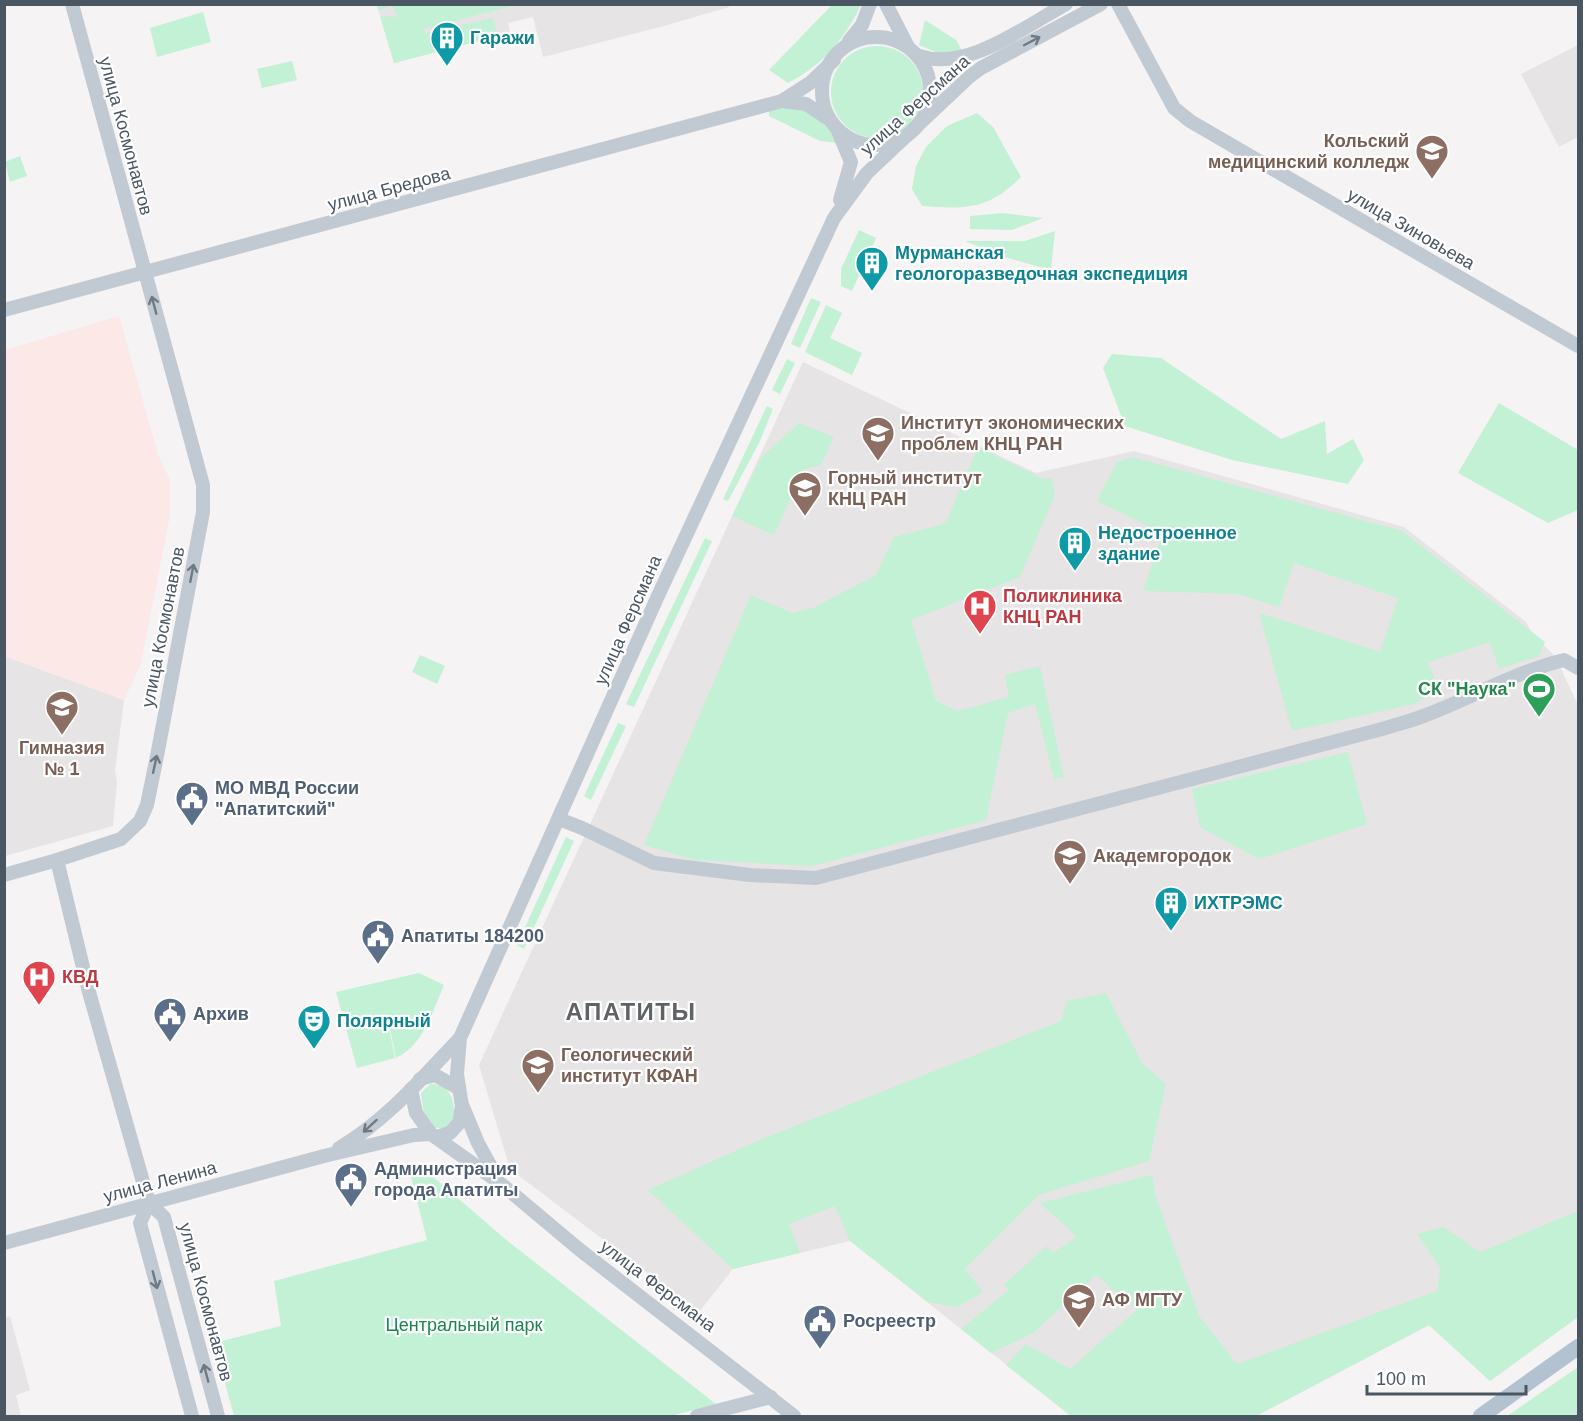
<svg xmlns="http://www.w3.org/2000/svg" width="1583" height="1421" font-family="Helvetica,sans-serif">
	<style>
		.education { fill: #e6e4e5 }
		.medical { fill: #fce8e6 }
		.green { fill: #c3f1d5 }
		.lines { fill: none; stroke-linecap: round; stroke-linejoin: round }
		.minor { stroke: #c1cad2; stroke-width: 14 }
		.major { stroke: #b3c2d1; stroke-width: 16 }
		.oneway { stroke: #6e7983 }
		.labels { text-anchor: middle; stroke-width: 4.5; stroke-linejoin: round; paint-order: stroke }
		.culture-label { font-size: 18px; font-weight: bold; fill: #0d838f; stroke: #fff; text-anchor: start }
		.street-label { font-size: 18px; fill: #4a5661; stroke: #fff }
		.education-label { font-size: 18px; font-weight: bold; fill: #785e54; stroke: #fff; text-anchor: start }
		.health-label { font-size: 18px; font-weight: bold; fill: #be3a42; stroke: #fff; text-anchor: start }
		.leisure-label { font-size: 18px; font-weight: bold; fill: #27864d; stroke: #fff; text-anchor: end }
		.service-label { font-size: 18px; font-weight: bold; fill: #4e5e75; stroke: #fff; text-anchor: start }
		.park-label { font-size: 18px; fill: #17864f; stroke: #fff }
		.district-label { font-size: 24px; font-weight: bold; letter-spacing: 1.5px; fill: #5f6368; stroke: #fff }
	</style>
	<rect width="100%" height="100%" fill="#f5f3f3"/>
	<g class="education">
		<polygon points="728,4 729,7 664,26 543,57 533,17 508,23 510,33 394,63 377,5"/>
		<polygon points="1578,45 1578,137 1559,147 1521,74"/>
		<polygon points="803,362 1036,473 1134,451 1404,527 1526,622 1533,635 1555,656 1578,705 1578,1317 1490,1381 1429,1325 1256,1416 1071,1416 850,1241 733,1269 699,1312 510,1169 479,1065"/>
		<polygon points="4,656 124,700 115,771 117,782 113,826 5,856"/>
		<polygon points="10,1316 30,1390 16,1395 21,1416 5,1416 5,1318"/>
	</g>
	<polygon class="medical" points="119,316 158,455 170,480 170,515 141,663 124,700 4,656 5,350"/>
	<g class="green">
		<polygon points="377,5 377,4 516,5 424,29 426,33 493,18 498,36 394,63 380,16 398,17 392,6 378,10"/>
		<path d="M832 5H861C842 42 825 63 788 83L769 70Z"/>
		<polygon points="203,12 211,42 157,57 150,28"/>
		<polygon points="925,20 956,40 963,52 940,54 919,45"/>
		<circle cx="877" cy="92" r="46"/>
		<polygon points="292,61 297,80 262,88 257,69"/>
		<path d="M788 107C810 109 828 123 839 143L820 141 769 116V109Z"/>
		<path d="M977 113 993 127 1021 177C988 210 966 209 922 206L912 189 916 166 926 147 947 126Z"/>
		<polygon points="20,156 27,176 10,182 5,162"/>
		<polygon points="1003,213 1043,218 1012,230 970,229 970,216"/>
		<polygon points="859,230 876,238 852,291 841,286 841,269"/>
		<polygon points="1055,231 1051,270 1001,256 965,241 1025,241"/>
		<polygon points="811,298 821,302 800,348 791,344"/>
		<polygon points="826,305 842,313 830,338 862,353 852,375 805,352"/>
		<polygon points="1112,354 1161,358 1281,439 1325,421 1327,454 1353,439 1364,460 1348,484 1232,460 1125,426 1103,368"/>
		<polygon points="787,359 795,363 780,394 772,390"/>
		<polygon points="1499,403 1578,450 1578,510 1548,523 1458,473"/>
		<polygon points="767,406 773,409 760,441 728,501 723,499"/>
		<polygon points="799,423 834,437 821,465 804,469 774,535 732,516 761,458"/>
		<polygon points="978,447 1043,479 1052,478 1055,495 1020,577 911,620 936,701 957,711 1009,697 1005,675 1040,666 1064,777 1054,779 1035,704 1008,713 986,820 812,866 696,860 644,845 751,595 792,613 813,608 876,575 894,537 941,525 947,520"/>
		<polygon points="1132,457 1402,531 1545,642 1539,656 1499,669 1490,642 1428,662 1439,690 1414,704 1292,731 1259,613 1380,652 1398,598 1294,563 1279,607 1238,594 1143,591 1163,533 1097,501 1117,462"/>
		<polygon points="705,538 712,541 634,707 626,704"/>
		<polygon points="420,655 445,666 437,684 412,672"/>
		<polygon points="618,723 626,726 591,800 584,796"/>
		<polygon points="1348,752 1367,824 1259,859 1200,827 1192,789"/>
		<polygon points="566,837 574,841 524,949 517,945"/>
		<polygon points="419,973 444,985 430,1019 389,1028 395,1058 357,1068 336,992"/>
		<polygon points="1106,993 1142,1063 1166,1084 1149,1161 1039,1195 965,1269 983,1292 957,1307 928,1302 850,1241 835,1206 789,1224 800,1253 733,1269 648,1190 762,1139 1061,1021 1067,1001"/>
		<path d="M429 1020C422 1036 412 1050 396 1058L390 1029Z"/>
		<path d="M430 1084C454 1083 459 1111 449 1128H433L424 1115 421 1093Z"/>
		<polygon points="424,1169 504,1238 716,1404 671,1416 234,1416 214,1343 281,1326 274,1281 427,1240 410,1173"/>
		<polygon points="1152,1175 1155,1194 1199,1316 1237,1364 1437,1291 1441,1269 1417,1234 1444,1227 1480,1252 1578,1211 1578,1317 1490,1381 1429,1325 1256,1416 1071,1416 1006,1365 1026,1344 1070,1369 1137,1310 1096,1275 1033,1333 991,1353 961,1329 1009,1290 1004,1285 1046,1246 1053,1253 1077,1237 1040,1203"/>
		<polygon points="1578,1367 1578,1416 1507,1416"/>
	</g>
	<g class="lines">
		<g class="minor">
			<polyline points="72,4 203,485 203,512 157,756 147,805 140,821 121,839 57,860 89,992 149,1203 164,1217 218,1416"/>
			<polyline points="886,4 907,45"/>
			<polyline points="1118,4 1174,108 1190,121 1578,346"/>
			<circle cx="876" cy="91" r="54"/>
			<polyline points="849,41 862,25 870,4"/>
			<path d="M920 56C966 72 1026 26 1066 4"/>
			<polyline points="782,101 806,104 827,118"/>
			<polyline points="838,131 851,162 840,200"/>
			<polyline points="4,310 782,101 810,83 834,60"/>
			<path d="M559 819 582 828 654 863 750 875 816 878 1382 729C1397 724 1412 721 1426 715 1473 697 1515 672 1564 660L1578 668"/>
			<polyline points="4,875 57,860"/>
			<polyline points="420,1079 435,1075 458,1088"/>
			<polyline points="411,1089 416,1113 431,1134 500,1183 580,1250 794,1416"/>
			<polyline points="463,1107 478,1143 496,1176"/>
			<polyline points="436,1137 450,1133 459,1123 462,1106 457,1074 460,1038 657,598 834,218 867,173 969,77 981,68 1101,4"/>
			<path d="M339 1148C386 1121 423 1077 460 1038"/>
			<polyline points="149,1203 140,1223 192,1416"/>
			<polyline points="4,1243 324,1156 414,1135 431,1134"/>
			<polyline points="697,1416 771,1397"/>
		</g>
		<polyline class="major" points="1481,1416 1578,1347"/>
	</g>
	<defs><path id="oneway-shaft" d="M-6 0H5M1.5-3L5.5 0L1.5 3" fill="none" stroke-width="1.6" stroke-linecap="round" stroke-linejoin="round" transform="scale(1.5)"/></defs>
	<g class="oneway">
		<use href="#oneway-shaft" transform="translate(1032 41) rotate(-28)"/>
		<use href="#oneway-shaft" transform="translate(154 305) rotate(-105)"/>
		<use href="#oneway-shaft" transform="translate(192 573) rotate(-79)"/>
		<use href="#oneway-shaft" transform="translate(155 764) rotate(-78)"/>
		<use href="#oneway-shaft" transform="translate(370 1126) rotate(138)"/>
		<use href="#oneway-shaft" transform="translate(155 1280) rotate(75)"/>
		<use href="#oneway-shaft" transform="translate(206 1373) rotate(-105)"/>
	</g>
	<defs>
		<g id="building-pin" transform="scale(1.725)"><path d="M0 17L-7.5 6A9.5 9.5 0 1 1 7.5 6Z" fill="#0f9aa8" stroke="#fff"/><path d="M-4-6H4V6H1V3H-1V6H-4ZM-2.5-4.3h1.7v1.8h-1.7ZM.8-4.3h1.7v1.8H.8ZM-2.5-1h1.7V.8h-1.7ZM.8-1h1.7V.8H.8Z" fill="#fff"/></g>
		<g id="university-pin" transform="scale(1.725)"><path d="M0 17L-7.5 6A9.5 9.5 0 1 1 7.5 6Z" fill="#8d6e63" stroke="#fff"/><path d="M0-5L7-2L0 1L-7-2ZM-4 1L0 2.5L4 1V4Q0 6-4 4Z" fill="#fff"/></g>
		<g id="hospital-pin" transform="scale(1.725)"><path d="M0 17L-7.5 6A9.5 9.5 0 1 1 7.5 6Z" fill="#e0444e" stroke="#fff"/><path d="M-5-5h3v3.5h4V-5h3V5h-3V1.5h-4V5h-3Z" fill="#fff"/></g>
		<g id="stadium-pin" transform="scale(1.725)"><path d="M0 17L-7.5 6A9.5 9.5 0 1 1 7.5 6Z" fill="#2e9e5b" stroke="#fff"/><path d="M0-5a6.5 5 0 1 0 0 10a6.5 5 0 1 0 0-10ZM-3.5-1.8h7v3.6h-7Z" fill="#fff"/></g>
		<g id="school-pin" transform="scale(1.725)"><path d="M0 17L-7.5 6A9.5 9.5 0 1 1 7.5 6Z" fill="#8d6e63" stroke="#fff"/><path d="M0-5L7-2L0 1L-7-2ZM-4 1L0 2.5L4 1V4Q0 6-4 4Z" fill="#fff"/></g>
		<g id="civic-pin" transform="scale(1.725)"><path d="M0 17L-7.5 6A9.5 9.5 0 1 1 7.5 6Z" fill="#5c6f8a" stroke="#fff"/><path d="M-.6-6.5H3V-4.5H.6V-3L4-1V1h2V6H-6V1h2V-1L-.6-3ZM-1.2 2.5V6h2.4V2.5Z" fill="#fff"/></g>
		<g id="theatre-pin" transform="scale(1.725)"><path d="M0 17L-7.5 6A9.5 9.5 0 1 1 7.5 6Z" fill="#0f9aa8" stroke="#fff"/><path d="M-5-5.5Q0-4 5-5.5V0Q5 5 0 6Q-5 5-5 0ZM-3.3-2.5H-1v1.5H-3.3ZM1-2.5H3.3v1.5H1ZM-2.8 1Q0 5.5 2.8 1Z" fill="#fff"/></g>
	</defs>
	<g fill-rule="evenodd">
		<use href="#building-pin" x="447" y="38"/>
		<use href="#university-pin" x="1432" y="151"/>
		<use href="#building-pin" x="872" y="263"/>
		<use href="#university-pin" x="878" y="433"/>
		<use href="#university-pin" x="805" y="488"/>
		<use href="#building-pin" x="1075" y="543"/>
		<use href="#hospital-pin" x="980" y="606"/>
		<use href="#stadium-pin" x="1539" y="689"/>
		<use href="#school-pin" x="62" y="707"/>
		<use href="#civic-pin" x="192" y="798"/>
		<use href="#university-pin" x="1070" y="856"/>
		<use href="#building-pin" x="1171" y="903"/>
		<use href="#civic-pin" x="378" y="936"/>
		<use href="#hospital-pin" x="39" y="977"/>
		<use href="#civic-pin" x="170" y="1014"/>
		<use href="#theatre-pin" x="314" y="1021"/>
		<use href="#university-pin" x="538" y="1065"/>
		<use href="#civic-pin" x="351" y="1179"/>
		<use href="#university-pin" x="1079" y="1300"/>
		<use href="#civic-pin" x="820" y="1321"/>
	</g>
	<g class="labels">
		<g class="culture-label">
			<text x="470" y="44">Гаражи</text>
			<text x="895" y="259">Мурманская<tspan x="895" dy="21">геологоразведочная экспедиция</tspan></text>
			<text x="1098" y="539">Недостроенное<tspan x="1098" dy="21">здание</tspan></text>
			<text x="1194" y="909">ИХТРЭМС</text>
			<text x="337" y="1027">Полярный</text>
		</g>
		<g class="street-label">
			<text transform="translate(915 105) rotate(-42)" y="6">улица Ферсмана</text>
			<text transform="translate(126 136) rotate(75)" y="6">улица Космонавтов</text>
			<text transform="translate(389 189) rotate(-15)" y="6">улица Бредова</text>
			<text transform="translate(1411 229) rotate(30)" y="6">улица Зиновьева</text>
			<text transform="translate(628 620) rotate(-66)" y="6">улица Ферсмана</text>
			<text transform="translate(163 627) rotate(-79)" y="6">улица Космонавтов</text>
			<text transform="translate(160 1182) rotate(-15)" y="6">улица Ленина</text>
			<text transform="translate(658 1286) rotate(37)" y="6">улица Ферсмана</text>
			<text transform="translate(206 1302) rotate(75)" y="6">улица Космонавтов</text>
		</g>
		<g class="education-label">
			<text x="1409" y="147" text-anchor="end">Кольский<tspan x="1409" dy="21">медицинский колледж</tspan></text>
			<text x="901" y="429">Институт экономических<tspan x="901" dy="21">проблем КНЦ РАН</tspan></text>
			<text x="828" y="484">Горный институт<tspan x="828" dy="21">КНЦ РАН</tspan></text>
			<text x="62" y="754" text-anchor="middle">Гимназия<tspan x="62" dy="21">№ 1</tspan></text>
			<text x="1093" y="862">Академгородок</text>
			<text x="561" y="1061">Геологический<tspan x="561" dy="21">институт КФАН</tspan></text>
			<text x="1102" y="1306">АФ МГТУ</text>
		</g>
		<g class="health-label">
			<text x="1003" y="602">Поликлиника<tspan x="1003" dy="21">КНЦ РАН</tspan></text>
			<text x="62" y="983">КВД</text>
		</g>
		<g class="leisure-label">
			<text x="1516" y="695">СК "Наука"</text>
		</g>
		<g class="service-label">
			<text x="215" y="794">МО МВД России<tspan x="215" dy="21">"Апатитский"</tspan></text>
			<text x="401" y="942">Апатиты 184200</text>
			<text x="193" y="1020">Архив</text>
			<text x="374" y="1175">Администрация<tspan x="374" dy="21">города Апатиты</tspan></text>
			<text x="843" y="1327">Росреестр</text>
		</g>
		<g class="park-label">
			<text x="464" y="1331">Центральный парк</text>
		</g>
		<g class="district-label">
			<text x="631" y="1020">АПАТИТЫ</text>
		</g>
	</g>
	<rect width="1583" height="1421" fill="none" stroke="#4a5661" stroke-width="12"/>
	<path d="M1367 1385v9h159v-9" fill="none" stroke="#4a5661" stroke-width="3"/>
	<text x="1376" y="1385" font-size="18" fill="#4a5661" stroke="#ffffff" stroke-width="4.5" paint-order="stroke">100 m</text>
</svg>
